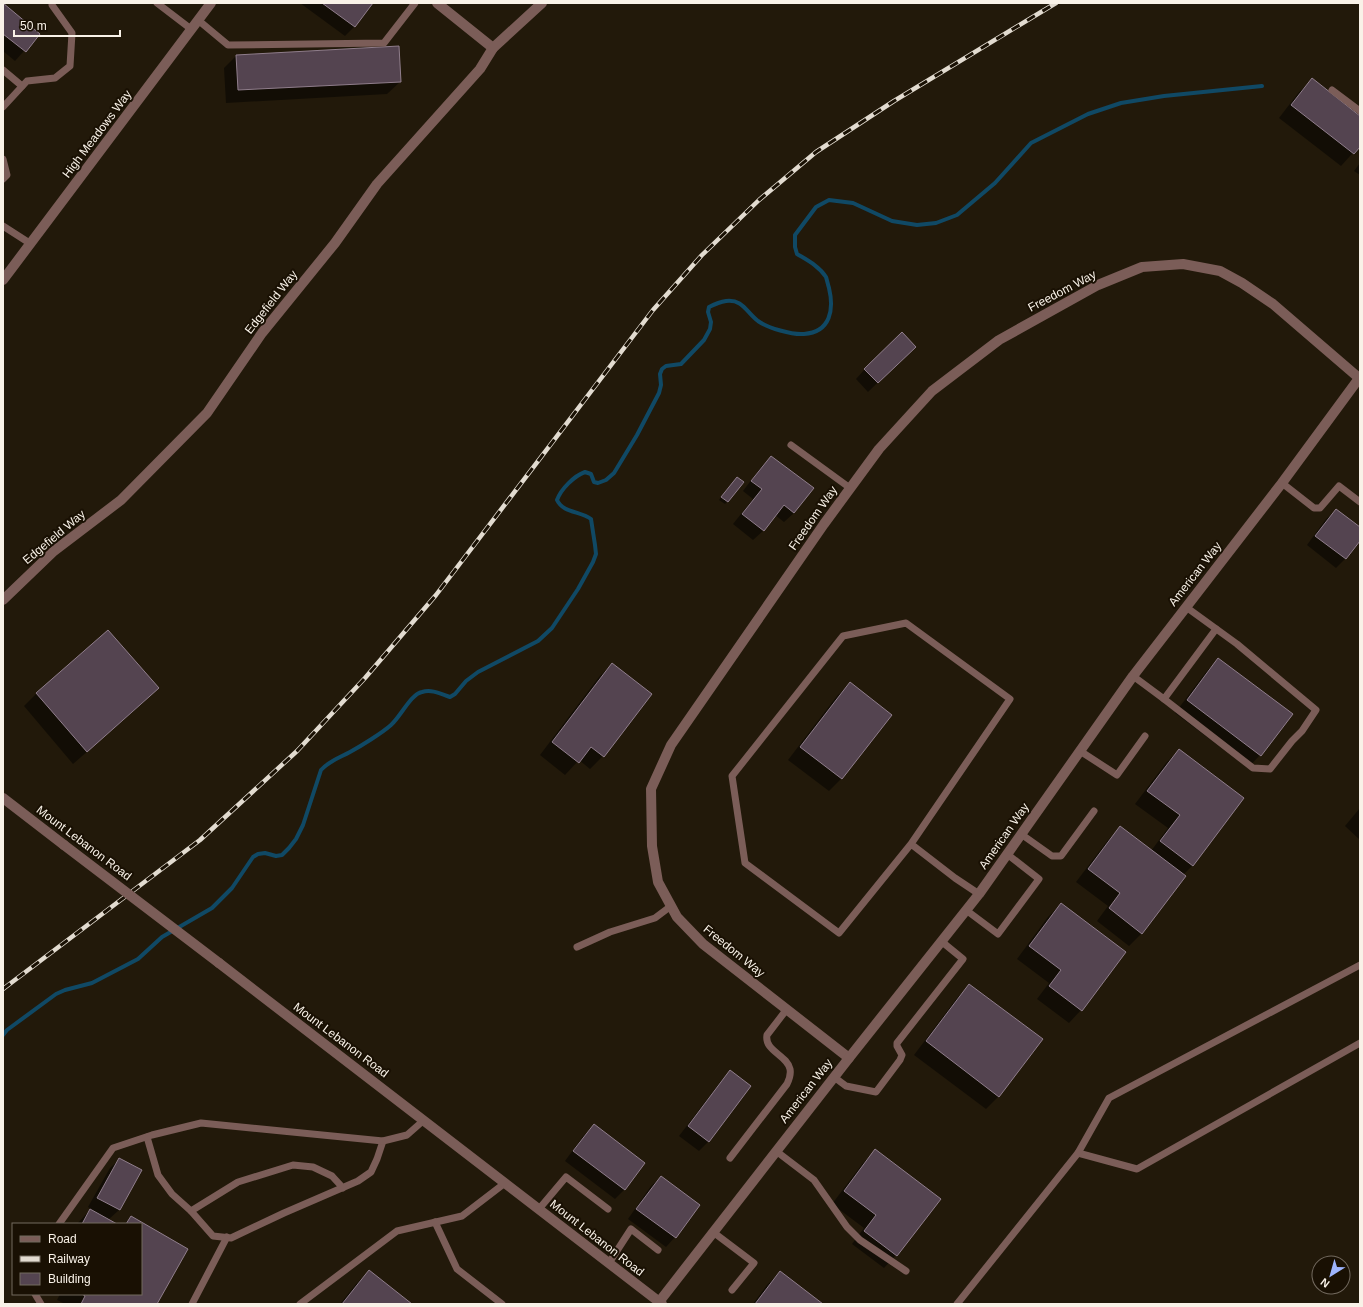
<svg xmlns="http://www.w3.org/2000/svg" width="1363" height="1307" font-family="Helvetica,sans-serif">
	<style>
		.shadow { fill: #0007 }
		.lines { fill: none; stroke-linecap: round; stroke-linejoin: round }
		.stream { stroke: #104965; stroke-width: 4 }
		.building { fill: #544450; stroke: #907e8c }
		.service { stroke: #7b5d58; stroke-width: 7 }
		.minor { stroke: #7b5d58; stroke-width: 10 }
		.tertiary { stroke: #7b5d58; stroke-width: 10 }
		.rail-casing { stroke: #e2dbd0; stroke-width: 4.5 }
		.rail { stroke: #191003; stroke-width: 3; stroke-dasharray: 9; stroke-linecap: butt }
		.tertiary-bridge { stroke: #7b5d58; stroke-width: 10 }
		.labels { text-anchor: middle; stroke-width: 4; stroke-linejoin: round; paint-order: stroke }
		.street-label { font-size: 12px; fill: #f9f2e8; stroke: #191003 }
	</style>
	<rect width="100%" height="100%" fill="#22190a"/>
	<g class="shadow">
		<polygon points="300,3 372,3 354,27 345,36"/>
		<polygon points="3,5 39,34 15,61 3,51"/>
		<polygon points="236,56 400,82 387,94 226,103 224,68"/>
		<polygon points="1312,80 1360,117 1360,145 1341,166 1279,118 1299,92"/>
		<polygon points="1360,163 1360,175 1354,171"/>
		<polygon points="905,356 868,392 856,379 865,369"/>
		<polygon points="772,457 812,488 794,513 784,522 775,515 763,531 753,540 733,524 753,499 743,491 762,466"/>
		<polygon points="734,481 728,501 725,504 719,500"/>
		<polygon points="1336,510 1360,528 1360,539 1346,558 1336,568 1307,545 1326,519"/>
		<polygon points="108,631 158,688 145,701 73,764 24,706 36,694"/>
		<polygon points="1218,659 1260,755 1248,768 1175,713 1206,672"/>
		<polygon points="612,664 650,694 603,756 590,769 579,760 565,775 540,755 599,677"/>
		<polygon points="850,684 890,715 841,779 829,791 788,760 837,696"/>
		<polygon points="1179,750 1193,865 1183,875 1142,933 1129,946 1097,921 1108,906 1076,882 1108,840 1120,828 1151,851 1168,828 1135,804 1166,763"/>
		<polygon points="1360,808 1360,840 1345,826"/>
		<polygon points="1061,904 1081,1010 1069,1023 1037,999 1049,983 1017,959 1048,917"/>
		<polygon points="969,985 999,1096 986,1109 914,1055 957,998"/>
		<polygon points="730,1071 750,1086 708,1142 699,1151 679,1136 721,1081"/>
		<polygon points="594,1126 644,1163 624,1190 615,1199 565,1161 584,1135"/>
		<polygon points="876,1150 896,1255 884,1268 852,1244 864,1228 832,1204 863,1163"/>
		<polygon points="120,1159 141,1171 119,1210 108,1220 115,1224 77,1224 91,1209 88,1207 110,1168"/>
		<polygon points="661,1177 699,1205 675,1237 666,1247 628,1219 651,1186"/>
		<polygon points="131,1218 187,1250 156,1304 65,1304 57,1300 60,1294 141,1294 141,1224 124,1224"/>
		<polygon points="369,1271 411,1304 340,1304 356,1284"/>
		<polygon points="780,1272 822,1304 753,1304 767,1285"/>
	</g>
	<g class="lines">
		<path class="stream" d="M3 1035 7 1030 56 994 65 990 92 983 138 959 162 937 212 908 232 888 253 857 258 854 265 853 276 856 282 855 289 848 296 839 303 825 321 770C329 761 339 758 350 752 361 746 382 733 391 725 401 716 411 694 422 692 432 689 441 694 450 697L455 694 466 681 478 672 538 641 552 628 578 589 593 562 596 554 595 545 591 519C580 511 563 513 557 500 561 489 574 476 585 472L591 474 594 482 598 483 606 480 614 473 637 435 659 393 661 385 660 374 662 369 666 366 681 364 704 340 710 329 711 322 708 312 709 307C715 304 719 302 726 301 743 299 746 312 758 321 768 328 792 335 804 334 831 332 834 309 829 288 828 285 827 280 826 277 819 266 807 260 797 254L795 247V235L816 207 829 200 853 203 892 221 917 225 936 223 957 215 995 183 1031 143 1088 114 1121 103 1164 96 1262 86"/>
	</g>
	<g class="building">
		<polygon points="3,3 40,34 26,52 3,34"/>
		<polygon points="322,3 373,3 355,27"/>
		<polygon points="399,46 401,82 238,90 236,55"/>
		<polygon points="1312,78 1360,116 1360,147 1354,154 1291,105"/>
		<polygon points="902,332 916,347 878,383 864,369"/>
		<polygon points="771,456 814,488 794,513 784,505 764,531 742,514 762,489 751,481"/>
		<polygon points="737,477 744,482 728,502 721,497"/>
		<polygon points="1336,509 1360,527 1360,541 1346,559 1315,536"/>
		<polygon points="108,630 159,688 87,752 36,693"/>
		<polygon points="1218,658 1293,714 1261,756 1187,700"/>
		<polygon points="612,663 652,694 604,757 591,747 579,763 552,742"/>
		<polygon points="850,682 892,715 842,779 800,747"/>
		<polygon points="1179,749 1244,798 1193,866 1160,841 1180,815 1147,791"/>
		<polygon points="1120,826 1186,876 1142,934 1109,908 1120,893 1088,869"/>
		<polygon points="1061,903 1126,952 1082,1011 1049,986 1061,970 1029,946"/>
		<polygon points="969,984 1043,1039 999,1097 926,1041"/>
		<polygon points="730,1070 751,1086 709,1142 688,1126"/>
		<polygon points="594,1124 645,1163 625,1190 573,1151"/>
		<polygon points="875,1149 941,1199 897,1256 864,1231 876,1215 844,1191"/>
		<polygon points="119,1158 142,1170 120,1210 97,1198"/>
		<polygon points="661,1176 700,1205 676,1238 636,1209"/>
		<polygon points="90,1209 117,1224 82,1224"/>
		<polygon points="131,1216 188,1249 157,1304 81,1304 85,1296 82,1294 141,1294 141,1224 126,1224"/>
		<polygon points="369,1270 412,1304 342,1304"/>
		<polygon points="780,1271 823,1304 755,1304"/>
	</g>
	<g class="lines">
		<g class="service">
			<polyline points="157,3 191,29"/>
			<polyline points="198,20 228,45 384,43 415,3"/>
			<polyline points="3,70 22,86"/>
			<polyline points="1332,90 1360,111"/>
			<polyline points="3,107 27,81 55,78 70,66 72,33 52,5 52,3"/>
			<polyline points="3,159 7,175 3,179"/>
			<polyline points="3,226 31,244"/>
			<polyline points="791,445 850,488"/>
			<polyline points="1282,483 1314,508 1320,508 1339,486 1360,502"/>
			<polyline points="1133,676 1164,699 1216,629"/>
			<polyline points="1164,699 1253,768 1270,769 1292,741 1302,731 1316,710 1237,644 1186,607"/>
			<polyline points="1080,751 1117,775 1145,736"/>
			<polyline points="1021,834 1052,856 1061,856 1094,811"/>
			<polyline points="911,844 1010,699 906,623 843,636 732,776 745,863 839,933 911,844 955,878 979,894"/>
			<polyline points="966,910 998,934 1039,879 1007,854"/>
			<polyline points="577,947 610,932 655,918 671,906"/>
			<polyline points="834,1077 846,1086 876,1092 900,1060 902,1055 897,1046 897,1043 963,959 941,941"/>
			<polyline points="147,1137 158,1175 172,1194 191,1211"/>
			<polyline points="776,1151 814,1180 847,1227 860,1240 906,1271"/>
			<polyline points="1078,1153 1137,1169 1360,1043"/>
			<path d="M730 1158 787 1084C789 1080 791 1074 790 1069 787 1055 764 1051 767 1035L787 1009"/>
			<polyline points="343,1188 332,1176 313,1167 293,1165 238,1182 191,1211 213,1236 231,1238 284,1213 358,1181 371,1172 377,1159 383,1141"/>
			<polyline points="539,1209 566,1177 608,1209"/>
			<polyline points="435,1222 457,1269 502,1304"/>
			<polyline points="59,1224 113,1148 152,1135 201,1123 383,1141 407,1135 424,1120"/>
			<polyline points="713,1232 754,1263 732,1290"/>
			<polyline points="609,1263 631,1229 658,1250"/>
			<polyline points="35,1294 41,1304"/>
			<polyline points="192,1304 227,1237"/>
			<polyline points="300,1304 397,1231 462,1216 505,1183"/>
			<polyline points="957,1304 1078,1153 1109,1098 1360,965"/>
		</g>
		<g class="minor">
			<polyline points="437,3 493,48"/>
			<polyline points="3,280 211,3"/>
			<polyline points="3,600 54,551 121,500 207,413 262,333 335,243 377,184 480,69 493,48 542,3"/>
			<polyline points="849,1058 703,944 677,917 658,882 652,846 651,789 671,745 824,524 879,449 932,391 999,340 1098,285 1142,267 1183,264 1220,271 1242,283 1273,304 1359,378"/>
			<polyline points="659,1302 849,1058 979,894 1133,676 1282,483 1360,377"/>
		</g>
		<g class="tertiary">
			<polyline points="3,798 64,845"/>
			<polyline points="219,963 662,1304"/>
		</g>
		<g class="rail-casing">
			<polyline id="rail" points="3,989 200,840 297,751 365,678 436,595 653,310 702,255 759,200 816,152 894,101 1056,3"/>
		</g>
		<use href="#rail" class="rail"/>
		<polyline class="tertiary-bridge" points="64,845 219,963"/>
	</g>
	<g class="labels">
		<g class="street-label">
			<text transform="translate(97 134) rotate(-53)" y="4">High Meadows Way</text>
			<text transform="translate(1062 291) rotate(-28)" y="4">Freedom Way</text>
			<text transform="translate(271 302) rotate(-52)" y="4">Edgefield Way</text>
			<text transform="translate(813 518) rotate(-55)" y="4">Freedom Way</text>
			<text transform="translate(54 537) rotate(-40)" y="4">Edgefield Way</text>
			<text transform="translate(1195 574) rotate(-52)" y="4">American Way</text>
			<text transform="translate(1004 836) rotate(-55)" y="4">American Way</text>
			<text transform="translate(84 843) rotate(37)" y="4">Mount Lebanon Road</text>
			<text transform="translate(734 951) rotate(39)" y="4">Freedom Way</text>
			<text transform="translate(341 1040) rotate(37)" y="4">Mount Lebanon Road</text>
			<text transform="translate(806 1091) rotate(-52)" y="4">American Way</text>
			<text transform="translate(597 1238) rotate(38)" y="4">Mount Lebanon Road</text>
		</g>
	</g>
	<rect width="1363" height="1307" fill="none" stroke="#f9f2e8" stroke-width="8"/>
	<rect x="12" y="1223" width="130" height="72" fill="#191003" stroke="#736a5f"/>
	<rect x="20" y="1236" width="20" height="6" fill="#7b5d58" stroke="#736a5f"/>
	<text x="48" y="1243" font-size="12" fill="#f9f2e8">Road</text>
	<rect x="20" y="1256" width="20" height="6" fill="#e2dbd0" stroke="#736a5f"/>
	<text x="48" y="1263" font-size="12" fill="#f9f2e8">Railway</text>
	<rect x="20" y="1273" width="20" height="12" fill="#544450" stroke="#736a5f"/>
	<text x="48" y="1283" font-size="12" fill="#f9f2e8">Building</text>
	<g transform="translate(1331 1275) rotate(217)"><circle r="19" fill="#191003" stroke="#736a5f"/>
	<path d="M0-3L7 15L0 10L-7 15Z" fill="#9db4fd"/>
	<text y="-6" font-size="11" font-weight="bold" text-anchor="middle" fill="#f9f2e8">N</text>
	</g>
	<path d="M14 30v6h106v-6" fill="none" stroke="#f9f2e8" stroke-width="2"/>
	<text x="20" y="30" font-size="12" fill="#f9f2e8" stroke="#191003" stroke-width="3" paint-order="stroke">50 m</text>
</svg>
